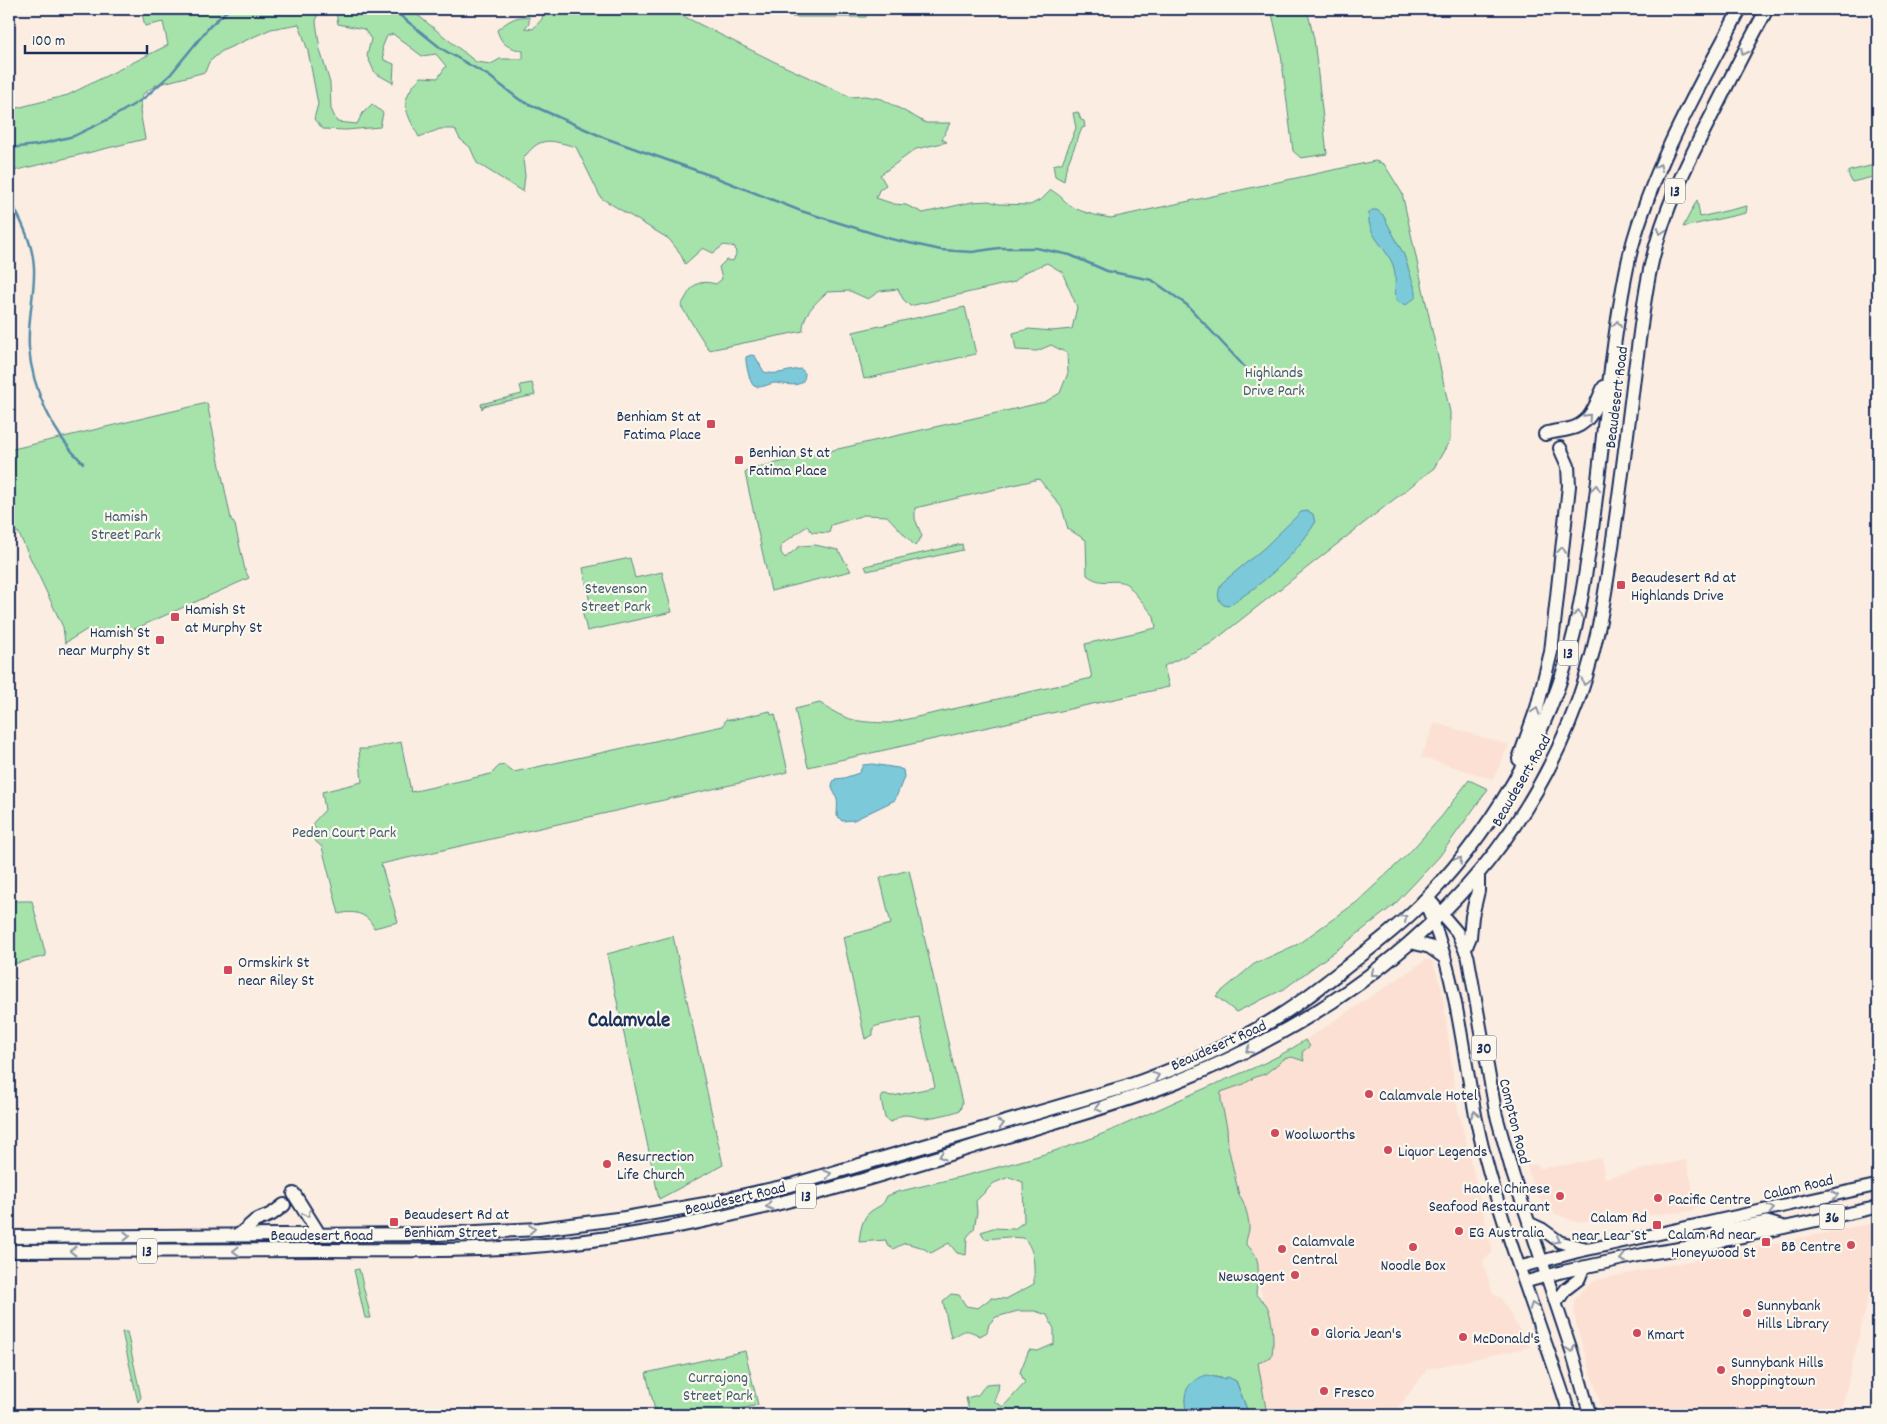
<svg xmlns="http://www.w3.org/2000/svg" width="1887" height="1424" font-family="Dekko,sans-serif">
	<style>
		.built { fill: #fce0d4 }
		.green { fill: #a6e3aa; stroke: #608984 }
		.water { fill: #7cc9da; stroke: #558ba8 }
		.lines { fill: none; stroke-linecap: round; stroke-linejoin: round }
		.stream { stroke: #558ba8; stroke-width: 2.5 }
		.primary-casing { stroke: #1b2f5e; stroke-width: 15 }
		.highway-casing { stroke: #1b2f5e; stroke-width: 16 }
		.primary { stroke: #fbf7ec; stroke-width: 11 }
		.highway { stroke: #fbf7ec; stroke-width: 12 }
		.oneway { stroke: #8b93a5 }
		.poi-dot { fill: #d1495b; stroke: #fbf7ec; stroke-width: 2 }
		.labels { text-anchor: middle; stroke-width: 4.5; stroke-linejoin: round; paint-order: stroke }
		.shield { fill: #fbf7ec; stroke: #5e6b89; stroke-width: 1 }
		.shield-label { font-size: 15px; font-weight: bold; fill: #1b2f5e }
		.park-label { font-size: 16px; fill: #3e5c71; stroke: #fbf7ec }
		.street-label { font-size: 16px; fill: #1b2f5e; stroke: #fbf7ec }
		.poi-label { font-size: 16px; fill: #1b2f5e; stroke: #fbf7ec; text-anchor: start }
		.district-label { font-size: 21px; font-weight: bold; fill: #1b2f5e; stroke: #fbf7ec }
	</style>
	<rect width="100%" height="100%" fill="#fbede1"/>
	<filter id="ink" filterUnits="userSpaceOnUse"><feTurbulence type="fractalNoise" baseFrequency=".02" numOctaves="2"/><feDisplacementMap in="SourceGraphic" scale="10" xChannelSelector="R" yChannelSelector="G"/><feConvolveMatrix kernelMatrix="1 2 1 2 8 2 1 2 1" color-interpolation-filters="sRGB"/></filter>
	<g filter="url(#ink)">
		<g class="built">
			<polygon points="1435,723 1509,745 1493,779 1421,757"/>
			<polygon points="1426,960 1432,961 1442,989 1456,1101 1492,1248 1492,1253 1483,1261 1493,1294 1501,1298 1530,1347 1427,1369 1393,1415 1158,1415 1145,1357 1270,1329 1210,1086 1256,1068 1287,1052"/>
			<polygon points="1601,1158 1605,1178 1686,1160 1697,1206 1691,1211 1576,1222 1556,1214 1542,1202 1534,1190 1527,1166 1535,1164 1541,1168 1566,1165"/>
			<polygon points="1873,1223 1878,1226 1878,1256 1840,1415 1604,1415 1576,1324 1574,1301 1583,1289 1597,1280"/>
		</g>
		<g class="green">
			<polygon points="141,9 318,9 316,22 320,50 330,83 331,109 337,122 357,124 362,114 372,104 383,113 380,127 346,130 323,129 314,119 318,104 308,51 299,24 271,29 222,51 209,62 205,72 156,85 142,95 140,111 145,139 9,172 9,110 68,95 168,45 163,22 145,26"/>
			<path d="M342 9H410L476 62 491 64 500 59H523V51C508 47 502 46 497 30 507 22 516 15 529 17V23L525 28 533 29 542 19 544 9H669L775 62 851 97 865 96 882 99 926 123H950L942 139 947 142 916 149 880 175 886 185 879 190 876 198 894 204 906 205 923 213 972 202 989 201 999 204 1030 205 1042 199 1051 190C1058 194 1061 197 1066 202 1076 212 1098 216 1111 218L1375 161 1384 164 1402 193 1450 412V440L1434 468 1210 644 1164 666 1169 687 808 767 795 709 820 703C848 722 857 722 890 723L1092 678 1085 644 1156 628 1154 616 1128 585C1115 576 1104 588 1087 575L1086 540 1068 529 1062 508 1039 479 915 508V519L922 536 915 546 887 516 864 515 831 525 829 533 812 532 807 526 781 545V553L785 558 800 546 815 545 838 550 851 571 771 591 745 473 750 469 1045 402 1060 393 1068 373 1067 353 1051 345 1037 351 1016 350 1013 333 1029 329 1051 331 1072 329 1077 307 1062 272 1047 263 1025 272 1014 282 910 306 903 299 898 289 880 291 868 299 850 291 827 292C816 303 802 314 803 331L709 350 681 306C691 289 693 278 716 284L722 279 719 267 726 260 733 261 736 254 735 247 724 245 713 253 703 248 685 264 680 253 669 239 601 198 576 147C550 140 540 135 523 159L525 176 523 192 477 163 470 147 460 139 455 129H440L419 137C405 111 398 100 421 77L438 78 446 66 436 54 422 56 393 34 387 36 382 48 384 60 394 64 393 83 375 73 367 56 371 39 364 29 338 24 336 12Z"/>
			<polygon points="1271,9 1307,9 1314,39 1327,154 1301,158 1293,151 1281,54"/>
			<polygon points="795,11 866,12 866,17 792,17"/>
			<polygon points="1078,112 1081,120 1084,121 1085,127 1082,128 1066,168 1064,181 1055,176 1053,165 1062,163 1076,128 1073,113"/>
			<polygon points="1874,165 1876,167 1877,176 1852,182 1848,174 1849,171"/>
			<polygon points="1697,200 1700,217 1747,206 1746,213 1683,227"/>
			<polygon points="965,307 976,354 864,379 853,332"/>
			<polygon points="532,383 535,395 484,406 482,409 481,404 522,394 520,385"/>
			<polygon points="207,403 231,519 235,525 245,570 249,578 130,631 86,630 65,643 63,627 18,532 9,537 9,450"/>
			<polygon points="962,544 963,550 867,571 865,566"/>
			<polygon points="630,558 635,578 662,572 672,612 587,631 581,606 590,603 583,568"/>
			<path d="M770 711 771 715 775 714 788 772 381 864 398 922 374 928C368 913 353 910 339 914L322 847 314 840 317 832 313 823 325 810 322 792 362 782 359 749H367L401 742 411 792 491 774 499 766 505 765 508 769 514 772 723 726 726 719 731 720Z"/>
			<polygon points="1469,780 1488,789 1439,857 1394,905 1342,946 1284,989 1236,1012 1216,996 1254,964 1298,944 1357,902 1409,853 1442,816"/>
			<path d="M909 870 962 1103 960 1110C955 1113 931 1118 924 1118 917 1118 908 1113 900 1116 896 1118 895 1121 890 1122L885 1118 881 1099 883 1095 893 1096 935 1087 919 1017 876 1026 873 1028V1035L865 1039 843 937 891 924 880 878Z"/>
			<polygon points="9,899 12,901 32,901 46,956 9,965"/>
			<polygon points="673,936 723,1165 659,1199 607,954"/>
			<path d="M1305 1040 1310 1046 1302 1052 1304 1061 1292 1057 1284 1059 1265 1074 1255 1077 1244 1084 1221 1092V1100L1227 1128 1228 1146 1239 1195C1244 1199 1250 1222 1249 1229 1248 1235 1246 1239 1246 1245 1264 1256 1257 1278 1256 1295 1259 1298 1262 1300 1265 1303 1273 1313 1275 1346 1271 1358L1258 1363 1267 1415H1247L1248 1412 1236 1381 1215 1377 1185 1399 1187 1415H970L966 1398 978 1395 986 1384 999 1383 998 1390 994 1401 1003 1407 1025 1383 1020 1372 1029 1350 1038 1351 1054 1344V1329L1047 1315 1035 1311H1018L996 1317 989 1324 987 1332 980 1336C963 1327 966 1331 951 1338L943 1301 951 1294 959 1295 966 1306 978 1308 991 1298 1006 1299 1034 1284C1034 1268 1036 1251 1024 1238L1008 1237 985 1239 981 1232 993 1228 1014 1229 1024 1222 1023 1182 1009 1177 994 1183 976 1201 977 1212 974 1229 967 1237 966 1255 957 1253 949 1243 931 1253 921 1247 905 1243 893 1249 887 1245 886 1240 859 1242C860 1232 862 1218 870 1212 879 1205 882 1208 887 1196L897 1192C956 1178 1016 1164 1073 1145 1116 1130 1158 1109 1199 1091 1237 1074 1270 1064 1305 1040Z"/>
			<polygon points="359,1269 371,1318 365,1318 354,1270"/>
			<polygon points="122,1332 127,1332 141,1397 138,1402"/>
			<polygon points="745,1351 758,1405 715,1415 656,1415 646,1373"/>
		</g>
		<g class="water">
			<path d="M1372 210H1377L1383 215 1404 255 1416 292V297L1406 305 1400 303 1396 300C1394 288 1397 276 1393 265 1386 247 1366 234 1369 213Z"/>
			<path d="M751 355 755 356 764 372C776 376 789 370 801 369L805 373C805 391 785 383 774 383 768 384 760 389 754 386 750 384 745 362 746 357Z"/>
			<path d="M1308 511 1313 514 1315 523C1294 557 1262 585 1228 606 1216 605 1217 591 1222 583L1264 548 1301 512Z"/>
			<path d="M872 764 898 768 903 770 904 777 895 800 854 820 842 821 837 816C837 811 838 804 837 799 835 791 828 788 835 779L844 778 859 773 863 765Z"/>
			<path d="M1207 1375 1223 1379 1228 1377 1236 1381 1248 1412 1247 1415H1187C1182 1394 1185 1382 1207 1375Z"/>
		</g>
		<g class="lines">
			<g class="stream">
				<polyline points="392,9 442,49 489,76 520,100 605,138 712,176 801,211 891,239 941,250 972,252 999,248 1036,248 1070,255 1107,271 1152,280 1187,305 1254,377"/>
				<polyline points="9,148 37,145 74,136 111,118 143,99 170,75 210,26 229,9"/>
				<path d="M9 197C20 219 33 242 34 268 35 295 27 321 29 348 32 388 53 435 83 463"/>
			</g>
			<g class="primary-casing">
				<g id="primary">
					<polyline points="1427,897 1457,932 1468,957 1496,1114 1513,1175 1572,1352 1590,1415"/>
					<path d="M1424 900C1461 980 1462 1069 1484 1153 1507 1242 1542 1328 1570 1415"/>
					<polyline points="1715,1222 1722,1230 1767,1222 1784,1227"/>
					<polyline points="1529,1223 1542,1229 1560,1242 1585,1248"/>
					<polyline points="1520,1267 1576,1252 1878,1185"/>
					<polyline points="1525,1282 1561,1272 1645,1254 1708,1244 1878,1207"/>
					<polyline points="1556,1303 1566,1289 1579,1279 1584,1267"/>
				</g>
			</g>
			<g class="highway-casing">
				<g id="highway">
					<path d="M1545 434C1553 431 1561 431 1569 429 1592 424 1595 405 1604 387"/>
					<polyline points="1519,759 1537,708 1551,652 1569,486 1568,466 1560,448"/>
					<polyline points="1411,942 1430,947 1444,957"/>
					<polyline points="1465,949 1470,937 1472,916 1478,891 1478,874"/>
					<polyline points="294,1194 319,1234"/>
					<polyline points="239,1235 255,1221 272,1214 284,1205"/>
					<path d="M9 1237 437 1234 539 1229 625 1218 705 1204 795 1184 1125 1087C1171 1071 1216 1052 1259 1028 1290 1011 1318 989 1345 968 1373 946 1402 924 1426 899 1501 820 1559 717 1579 610 1595 528 1601 443 1612 361 1617 323 1622 286 1631 250 1654 164 1699 87 1740 9"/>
					<path d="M9 1251C113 1250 217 1251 321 1250 396 1250 471 1252 546 1245 687 1233 824 1193 959 1151 1030 1128 1104 1110 1173 1083 1346 1015 1497 899 1569 724 1598 655 1606 590 1616 518 1623 468 1629 419 1635 369 1640 336 1643 303 1650 270 1662 212 1688 161 1715 109 1732 75 1749 42 1767 9"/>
				</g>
			</g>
			<use href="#primary" class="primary"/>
			<use href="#highway" class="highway"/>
		</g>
		<defs><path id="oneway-chevron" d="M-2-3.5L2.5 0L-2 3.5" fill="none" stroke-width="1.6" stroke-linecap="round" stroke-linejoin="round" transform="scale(1.25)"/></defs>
		<g class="oneway">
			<use href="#oneway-chevron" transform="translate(1744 52) rotate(117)"/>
			<use href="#oneway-chevron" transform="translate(1659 167) rotate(-67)"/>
			<use href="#oneway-chevron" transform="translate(1661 231) rotate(108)"/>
			<use href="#oneway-chevron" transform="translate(1617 324) rotate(-83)"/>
			<use href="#oneway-chevron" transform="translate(1588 417) rotate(-47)"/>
			<use href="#oneway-chevron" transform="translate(1596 488) rotate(-82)"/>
			<use href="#oneway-chevron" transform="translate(1562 550) rotate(-83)"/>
			<use href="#oneway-chevron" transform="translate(1578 614) rotate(-78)"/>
			<use href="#oneway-chevron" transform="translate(1585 682) rotate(108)"/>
			<use href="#oneway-chevron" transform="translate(1536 711) rotate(-73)"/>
			<use href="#oneway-chevron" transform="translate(1459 860) rotate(-50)"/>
			<use href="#oneway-chevron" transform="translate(1404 918) rotate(-41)"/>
			<use href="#oneway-chevron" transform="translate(1374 973) rotate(143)"/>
			<use href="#oneway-chevron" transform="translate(1249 1050) rotate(154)"/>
			<use href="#oneway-chevron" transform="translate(1156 1076) rotate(-21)"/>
			<use href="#oneway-chevron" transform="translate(1098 1108) rotate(163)"/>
			<use href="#oneway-chevron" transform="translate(1475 1114) rotate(-102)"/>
			<use href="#oneway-chevron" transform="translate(1001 1124) rotate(-16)"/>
			<use href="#oneway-chevron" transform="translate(942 1156) rotate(163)"/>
			<use href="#oneway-chevron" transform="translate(828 1174) rotate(-16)"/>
			<use href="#oneway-chevron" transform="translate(1835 1195) rotate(-12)"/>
			<use href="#oneway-chevron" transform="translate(769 1206) rotate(166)"/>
			<use href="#oneway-chevron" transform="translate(1771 1209) rotate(-13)"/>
			<use href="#oneway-chevron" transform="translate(307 1214) rotate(64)"/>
			<use href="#oneway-chevron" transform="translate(532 1229) rotate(-5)"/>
			<use href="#oneway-chevron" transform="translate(127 1236) rotate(-1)"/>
			<use href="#oneway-chevron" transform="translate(1557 1240) rotate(29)"/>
			<use href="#oneway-chevron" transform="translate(73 1251) rotate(-180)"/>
			<use href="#oneway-chevron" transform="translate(236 1251) rotate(180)"/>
			<use href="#oneway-chevron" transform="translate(1623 1259) rotate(168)"/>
			<use href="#oneway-chevron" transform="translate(1533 1306) rotate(-110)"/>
			<use href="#oneway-chevron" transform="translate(1571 1349) rotate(72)"/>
		</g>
	</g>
	<g class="poi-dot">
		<rect x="706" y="419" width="10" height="10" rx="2.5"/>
		<rect x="734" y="455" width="10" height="10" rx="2.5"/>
		<rect x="1616" y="580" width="10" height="10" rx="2.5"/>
		<rect x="170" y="612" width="10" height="10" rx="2.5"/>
		<rect x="155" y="635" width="10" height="10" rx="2.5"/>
		<rect x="223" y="965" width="10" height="10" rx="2.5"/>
		<circle cx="1369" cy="1094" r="5"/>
		<circle cx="1275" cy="1133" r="5"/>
		<circle cx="1388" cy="1150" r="5"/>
		<circle cx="607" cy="1164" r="5"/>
		<circle cx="1560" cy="1196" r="5"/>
		<circle cx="1658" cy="1198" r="5"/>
		<rect x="389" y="1217" width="10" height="10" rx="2.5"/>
		<rect x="1652" y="1220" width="10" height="10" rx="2.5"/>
		<circle cx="1459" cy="1231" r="5"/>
		<rect x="1761" y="1237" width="10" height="10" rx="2.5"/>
		<circle cx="1851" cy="1245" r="5"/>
		<circle cx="1413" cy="1247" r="5"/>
		<circle cx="1282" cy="1249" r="5"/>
		<circle cx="1295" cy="1275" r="5"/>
		<circle cx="1747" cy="1313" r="5"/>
		<circle cx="1315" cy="1332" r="5"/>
		<circle cx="1637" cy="1333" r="5"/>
		<circle cx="1463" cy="1337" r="5"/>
		<circle cx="1721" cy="1370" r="5"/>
		<circle cx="1324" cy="1391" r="5"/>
	</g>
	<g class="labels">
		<g class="shield">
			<rect x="1665" y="178.5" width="20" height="25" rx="4"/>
			<rect x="1558" y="640.5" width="20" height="25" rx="4"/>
			<rect x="1471.5" y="1035.5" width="25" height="25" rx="4"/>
			<rect x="796" y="1183.5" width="20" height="25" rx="4"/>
			<rect x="1819.5" y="1204.5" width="25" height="25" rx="4"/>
			<rect x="137" y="1238.5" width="20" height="25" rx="4"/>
		</g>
		<g class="shield-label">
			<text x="1675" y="196">13</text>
			<text x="1568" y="658">13</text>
			<text x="1484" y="1053">30</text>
			<text x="806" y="1201">13</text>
			<text x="1832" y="1222">36</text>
			<text x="147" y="1256">13</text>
		</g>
		<g class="park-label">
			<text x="1274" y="377">Highlands<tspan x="1274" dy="18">Drive Park</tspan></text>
			<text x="126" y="521">Hamish<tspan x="126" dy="18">Street Park</tspan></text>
			<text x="616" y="593">Stevenson<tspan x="616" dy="18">Street Park</tspan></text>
			<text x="344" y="837">Peden Court Park</text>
			<text x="718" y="1382">Currajong<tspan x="718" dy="18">Street Park</tspan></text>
		</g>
		<g class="street-label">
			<text transform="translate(1615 397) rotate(-83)" y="6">Beaudesert Road</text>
			<text transform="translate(1520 780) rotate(-60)" y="6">Beaudesert Road</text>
			<text transform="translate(1218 1044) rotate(-24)" y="6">Beaudesert Road</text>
			<text transform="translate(1516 1121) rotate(76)" y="6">Compton Road</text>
			<text transform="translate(1798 1186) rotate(-13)" y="6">Calam Road</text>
			<text transform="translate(735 1197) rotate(-13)" y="6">Beaudesert Road</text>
			<text x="322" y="1240">Beaudesert Road</text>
		</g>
		<g class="poi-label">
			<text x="701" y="421" text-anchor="end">Benhiam St at<tspan x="701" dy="18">Fatima Place</tspan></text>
			<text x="749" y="457">Benhian St at<tspan x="749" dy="18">Fatima Place</tspan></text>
			<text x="1631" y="582">Beaudesert Rd at<tspan x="1631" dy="18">Highlands Drive</tspan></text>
			<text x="185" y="614">Hamish St<tspan x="185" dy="18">at Murphy St</tspan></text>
			<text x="150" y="637" text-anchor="end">Hamish St<tspan x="150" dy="18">near Murphy St</tspan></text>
			<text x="238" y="967">Ormskirk St<tspan x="238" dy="18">near Riley St</tspan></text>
			<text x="1379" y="1100">Calamvale Hotel</text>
			<text x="1285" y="1139">Woolworths</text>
			<text x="1398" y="1156">Liquor Legends</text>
			<text x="617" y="1161">Resurrection<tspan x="617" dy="18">Life Church</tspan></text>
			<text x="1550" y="1193" text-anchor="end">Haoke Chinese<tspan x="1550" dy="18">Seafood Restaurant</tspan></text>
			<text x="1668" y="1204">Pacific Centre</text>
			<text x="404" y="1219">Beaudesert Rd at<tspan x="404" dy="18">Benhiam Street</tspan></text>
			<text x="1647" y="1222" text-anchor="end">Calam Rd<tspan x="1647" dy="18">near Lear St</tspan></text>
			<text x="1469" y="1237">EG Australia</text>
			<text x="1756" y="1239" text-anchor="end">Calam Rd near<tspan x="1756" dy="18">Honeywood St</tspan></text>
			<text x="1292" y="1246">Calamvale<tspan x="1292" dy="18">Central</tspan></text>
			<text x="1841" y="1251" text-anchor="end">BB Centre</text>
			<text x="1413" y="1270" text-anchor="middle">Noodle Box</text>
			<text x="1285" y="1281" text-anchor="end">Newsagent</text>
			<text x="1757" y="1310">Sunnybank<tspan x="1757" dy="18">Hills Library</tspan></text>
			<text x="1325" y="1338">Gloria Jean's</text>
			<text x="1647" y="1339">Kmart</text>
			<text x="1473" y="1343">McDonald's</text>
			<text x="1731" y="1367">Sunnybank Hills<tspan x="1731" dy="18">Shoppingtown</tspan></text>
			<text x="1334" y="1397">Fresco</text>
		</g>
		<g class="district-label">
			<text x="629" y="1026">Calamvale</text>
		</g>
	</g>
	<rect width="1887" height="1424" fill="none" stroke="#fbf7ec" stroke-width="30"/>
	<rect x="15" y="15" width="1857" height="1394" fill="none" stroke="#1b2f5e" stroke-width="2" filter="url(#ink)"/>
	<path d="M25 45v8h122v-8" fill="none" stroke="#1b2f5e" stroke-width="2.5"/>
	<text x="32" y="45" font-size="15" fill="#1b2f5e" stroke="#fbf7ec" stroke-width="4" paint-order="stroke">100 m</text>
</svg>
